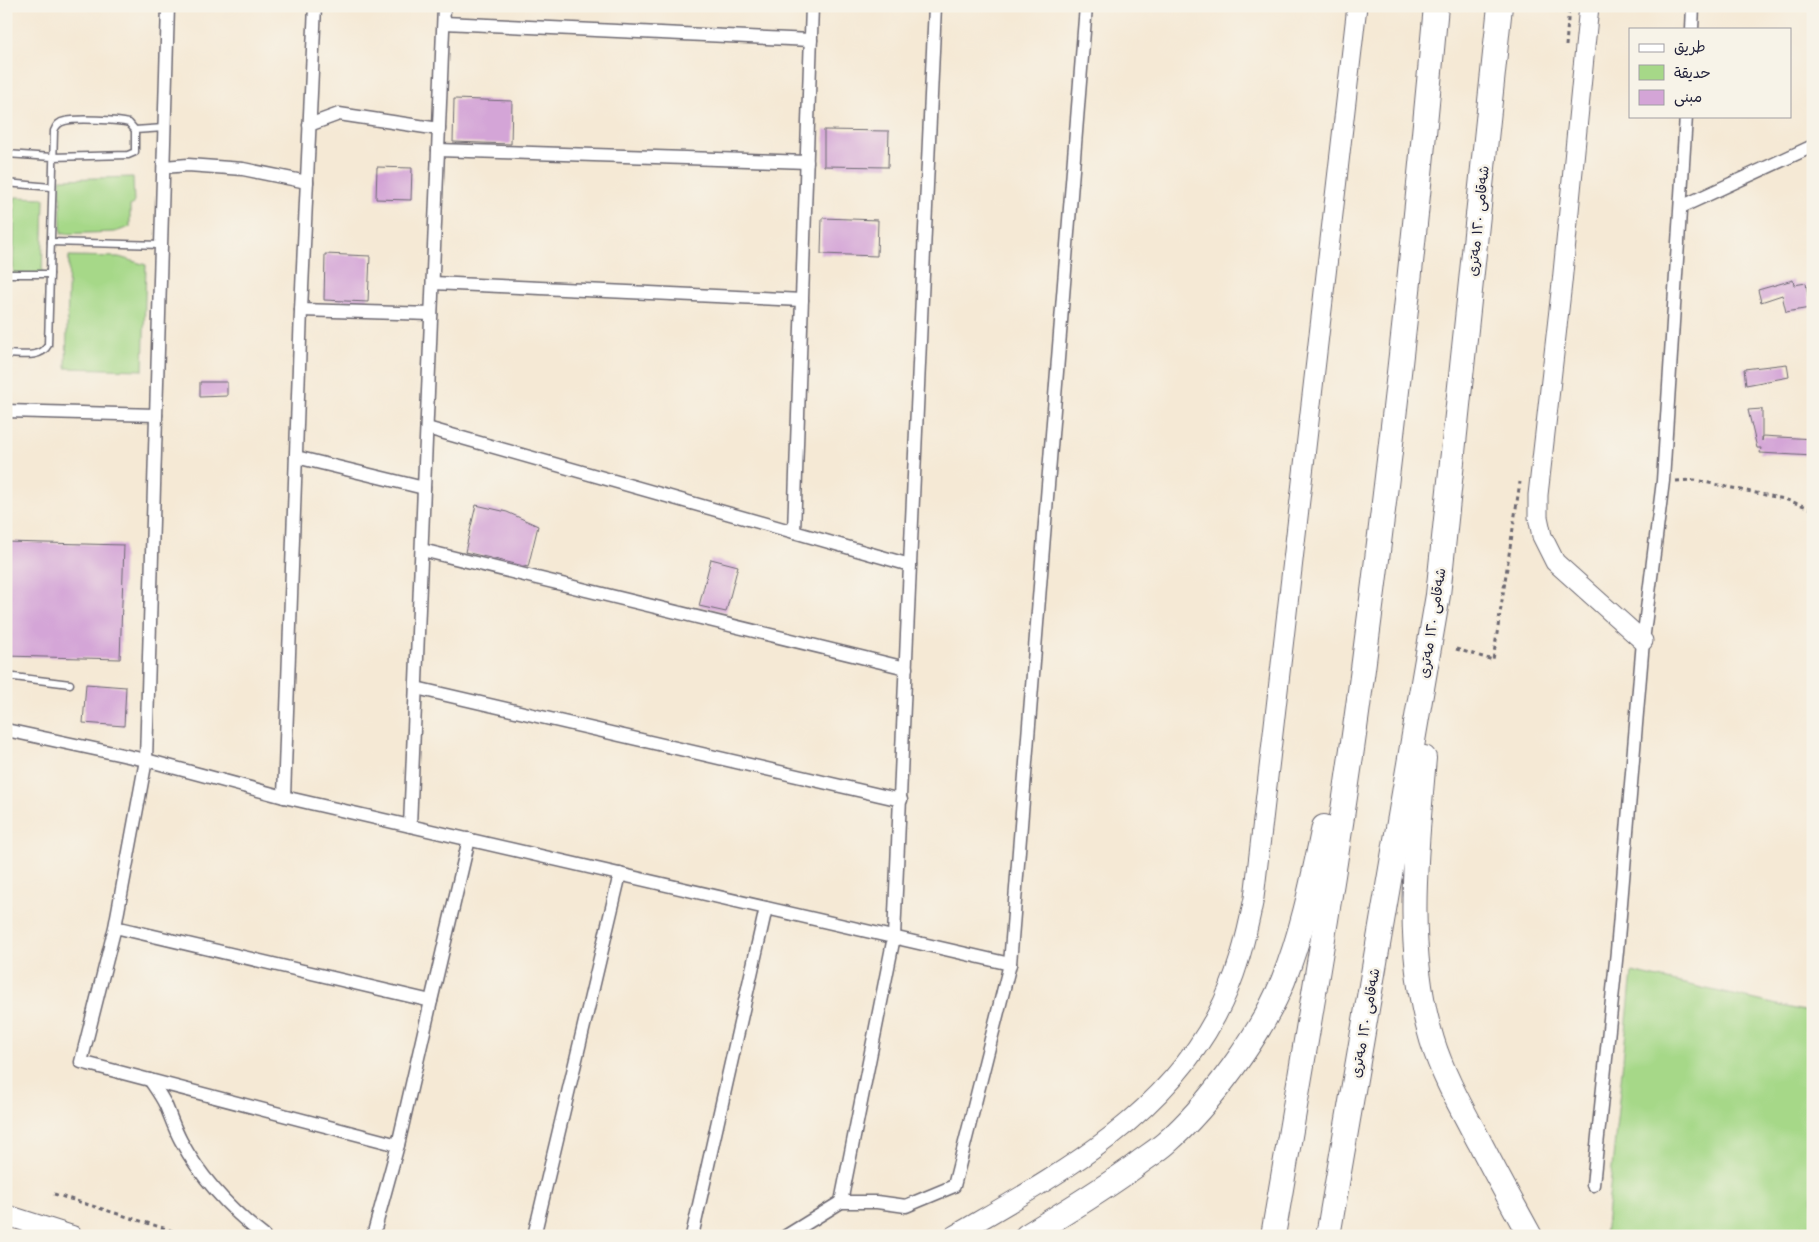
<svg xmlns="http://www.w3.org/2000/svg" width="1819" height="1242" font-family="Kalam,'Playpen Sans Arabic',sans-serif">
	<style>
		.green { fill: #a6d888; stroke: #647d62 }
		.building { fill: #d4a5d7 }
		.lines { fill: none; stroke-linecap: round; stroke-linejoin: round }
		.lane-casing { stroke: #6c6871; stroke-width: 9 }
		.street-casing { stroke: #6c6871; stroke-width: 15 }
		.secondary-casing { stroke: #6c6871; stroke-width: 21 }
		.primary-casing { stroke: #6c6871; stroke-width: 22 }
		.highway-casing { stroke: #6c6871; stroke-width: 26 }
		.path { stroke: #6c6871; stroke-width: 3; stroke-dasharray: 4 4; stroke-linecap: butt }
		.lane { stroke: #fff; stroke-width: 6 }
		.street { stroke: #fff; stroke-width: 12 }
		.secondary { stroke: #fff; stroke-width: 19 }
		.primary { stroke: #fff; stroke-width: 20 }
		.highway { stroke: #fff; stroke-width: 24 }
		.labels { text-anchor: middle; stroke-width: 5; stroke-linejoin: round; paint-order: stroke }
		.street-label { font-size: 14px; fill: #22223b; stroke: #f7f3e8 }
	</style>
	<rect width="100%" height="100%" fill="#f7f3e8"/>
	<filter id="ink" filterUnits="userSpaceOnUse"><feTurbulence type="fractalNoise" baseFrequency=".02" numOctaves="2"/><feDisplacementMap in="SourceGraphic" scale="10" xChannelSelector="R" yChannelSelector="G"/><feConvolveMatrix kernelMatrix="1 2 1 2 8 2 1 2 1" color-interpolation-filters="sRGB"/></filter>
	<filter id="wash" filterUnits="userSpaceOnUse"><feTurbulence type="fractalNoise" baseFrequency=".0096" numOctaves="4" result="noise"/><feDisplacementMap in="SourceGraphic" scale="20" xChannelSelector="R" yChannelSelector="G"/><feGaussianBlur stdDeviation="1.12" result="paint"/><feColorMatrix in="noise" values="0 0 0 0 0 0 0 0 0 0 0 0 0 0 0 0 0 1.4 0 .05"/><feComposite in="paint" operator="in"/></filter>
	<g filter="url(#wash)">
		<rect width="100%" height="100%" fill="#f5e9d5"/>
		<g class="green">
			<polygon points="133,177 134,204 130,206 130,227 115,232 61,234 60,179"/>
			<polygon points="15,197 44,198 42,278 13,278"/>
			<polygon points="69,256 119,257 146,265 143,370 66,368"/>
			<polygon points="1632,972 1813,1013 1813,1236 1605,1236"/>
		</g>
		<g id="blocks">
			<g class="building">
				<polygon points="454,99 512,101 511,144 453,142"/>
				<polygon points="824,130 889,131 888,167 824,166"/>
				<polygon points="377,167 412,168 411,200 376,199"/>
				<polygon points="822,218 878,220 877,256 821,254"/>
				<polygon points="325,254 370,256 368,302 324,300"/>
				<polygon points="1793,280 1794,285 1806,283 1810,308 1786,312 1782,295 1761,302 1758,290"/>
				<polygon points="1787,364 1789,377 1746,385 1744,369"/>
				<polygon points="200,382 227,382 227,396 200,397"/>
				<polygon points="1762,409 1762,441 1763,436 1813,439 1813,456 1760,453 1761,448 1757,448 1748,410"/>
				<polygon points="476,505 507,512 538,526 528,567 465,552"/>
				<polygon points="6,542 124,545 120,659 6,656"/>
				<polygon points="711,559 738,566 726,612 699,606"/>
				<polygon points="86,684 126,687 124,726 83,723"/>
			</g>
		</g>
	</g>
	<g filter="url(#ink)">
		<use href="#blocks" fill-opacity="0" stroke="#6c6871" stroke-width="1"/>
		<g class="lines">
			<g class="lane-casing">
				<g id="lane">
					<polyline points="135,130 164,128"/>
					<path d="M6 154 52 157 128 155 135 152V130L129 123C118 120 76 118 65 121 59 122 56 125 54 131L48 345C41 359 20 354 6 354"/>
					<polyline points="6,183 51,187"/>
					<polyline points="51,242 161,245"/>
					<polyline points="6,274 50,274"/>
					<polyline points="6,676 70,684"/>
				</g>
			</g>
			<g class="street-casing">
				<g id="street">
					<polyline points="444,23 811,40"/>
					<polyline points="1692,29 1693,6"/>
					<polyline points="309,125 339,114 439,129"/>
					<polyline points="438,150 807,162"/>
					<polyline points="164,167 188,165 243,169 307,182"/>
					<polyline points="1681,207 1813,146"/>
					<polyline points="433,283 802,300"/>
					<polyline points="301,310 431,314"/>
					<polyline points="6,411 156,415"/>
					<polyline points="427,428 910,565 894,937 841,1202"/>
					<polyline points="296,457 424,488"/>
					<polyline points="794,532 812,6"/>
					<polyline points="422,550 906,668"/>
					<polyline points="910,565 935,6"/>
					<polyline points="416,688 901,800"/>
					<polyline points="6,730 146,760 284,797 1010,964"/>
					<polyline points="284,797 301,310 315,6"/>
					<polyline points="410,826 444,6"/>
					<polyline points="115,927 431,1001 398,1145 81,1062 115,927 146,760 168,6"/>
					<polyline points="431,1001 469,839"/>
					<path d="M150 1080C156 1089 162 1097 166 1106 171 1118 175 1130 181 1141 201 1178 231 1210 264 1236"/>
					<polyline points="1593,1185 1617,951 1643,641 1663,481 1686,116"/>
					<polyline points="373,1236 398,1145"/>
					<polyline points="534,1236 620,874"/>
					<polyline points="692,1236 766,908"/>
					<polyline points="786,1236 841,1202 877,1202 906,1206 954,1186 1010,964 1086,6"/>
				</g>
			</g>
			<g class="secondary-casing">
				<g id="secondary">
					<polyline points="1589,6 1562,283 1538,495 1538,517 1542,536 1555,562 1643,641"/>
					<path d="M953 1236C1052 1178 1160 1122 1216 1016 1236 979 1246 939 1254 898L1357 6"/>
				</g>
			</g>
			<g class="primary-casing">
				<polyline id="primary" points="6,1215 72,1236"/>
			</g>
			<g class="highway-casing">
				<g id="highway">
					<path d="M1424 758C1416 851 1404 948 1432 1040 1443 1076 1462 1109 1480 1143 1496 1174 1513 1205 1530 1236"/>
					<path d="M1027 1236C1064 1213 1101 1191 1135 1166 1145 1158 1157 1151 1166 1143 1209 1105 1261 1035 1283 981 1303 931 1313 879 1324 827"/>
					<path d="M1273 1236C1305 1047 1338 859 1363 669 1392 449 1416 228 1436 6"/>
					<polyline points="1328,1236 1438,595 1500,6"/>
				</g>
			</g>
			<g class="path">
				<polyline points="1566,46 1569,6"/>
				<polyline points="1676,481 1695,480 1784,499 1813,509"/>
				<polyline points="1456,649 1493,660 1520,482"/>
				<polyline points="54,1194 189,1236"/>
			</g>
			<use href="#lane" class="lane"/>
			<use href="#street" class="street"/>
			<use href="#secondary" class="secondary"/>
			<use href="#primary" class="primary"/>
			<use href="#highway" class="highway"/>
		</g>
	</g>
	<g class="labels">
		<g class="street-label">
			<text transform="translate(1478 221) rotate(-84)" y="5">شەقامی ١٢٠ مەتری</text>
			<text transform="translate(1432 623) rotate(-81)" y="5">شەقامی ١٢٠ مەتری</text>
			<text transform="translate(1365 1023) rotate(-80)" y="5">شەقامی ١٢٠ مەتری</text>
		</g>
	</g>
	<rect width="1819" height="1242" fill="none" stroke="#f7f3e8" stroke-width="25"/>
	<rect x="1629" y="28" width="162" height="90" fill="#f7f3e8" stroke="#a29fa3"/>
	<rect x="1639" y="44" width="25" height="8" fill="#ffffff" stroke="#a29fa3"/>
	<text x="1674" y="52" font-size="15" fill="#22223b">طريق</text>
	<rect x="1639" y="65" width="25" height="15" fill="#a6d888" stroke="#a29fa3"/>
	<text x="1674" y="78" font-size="15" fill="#22223b">حديقة</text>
	<rect x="1639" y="90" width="25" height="15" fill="#d4a5d7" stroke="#a29fa3"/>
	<text x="1674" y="102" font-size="15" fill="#22223b">مبنى</text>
</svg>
